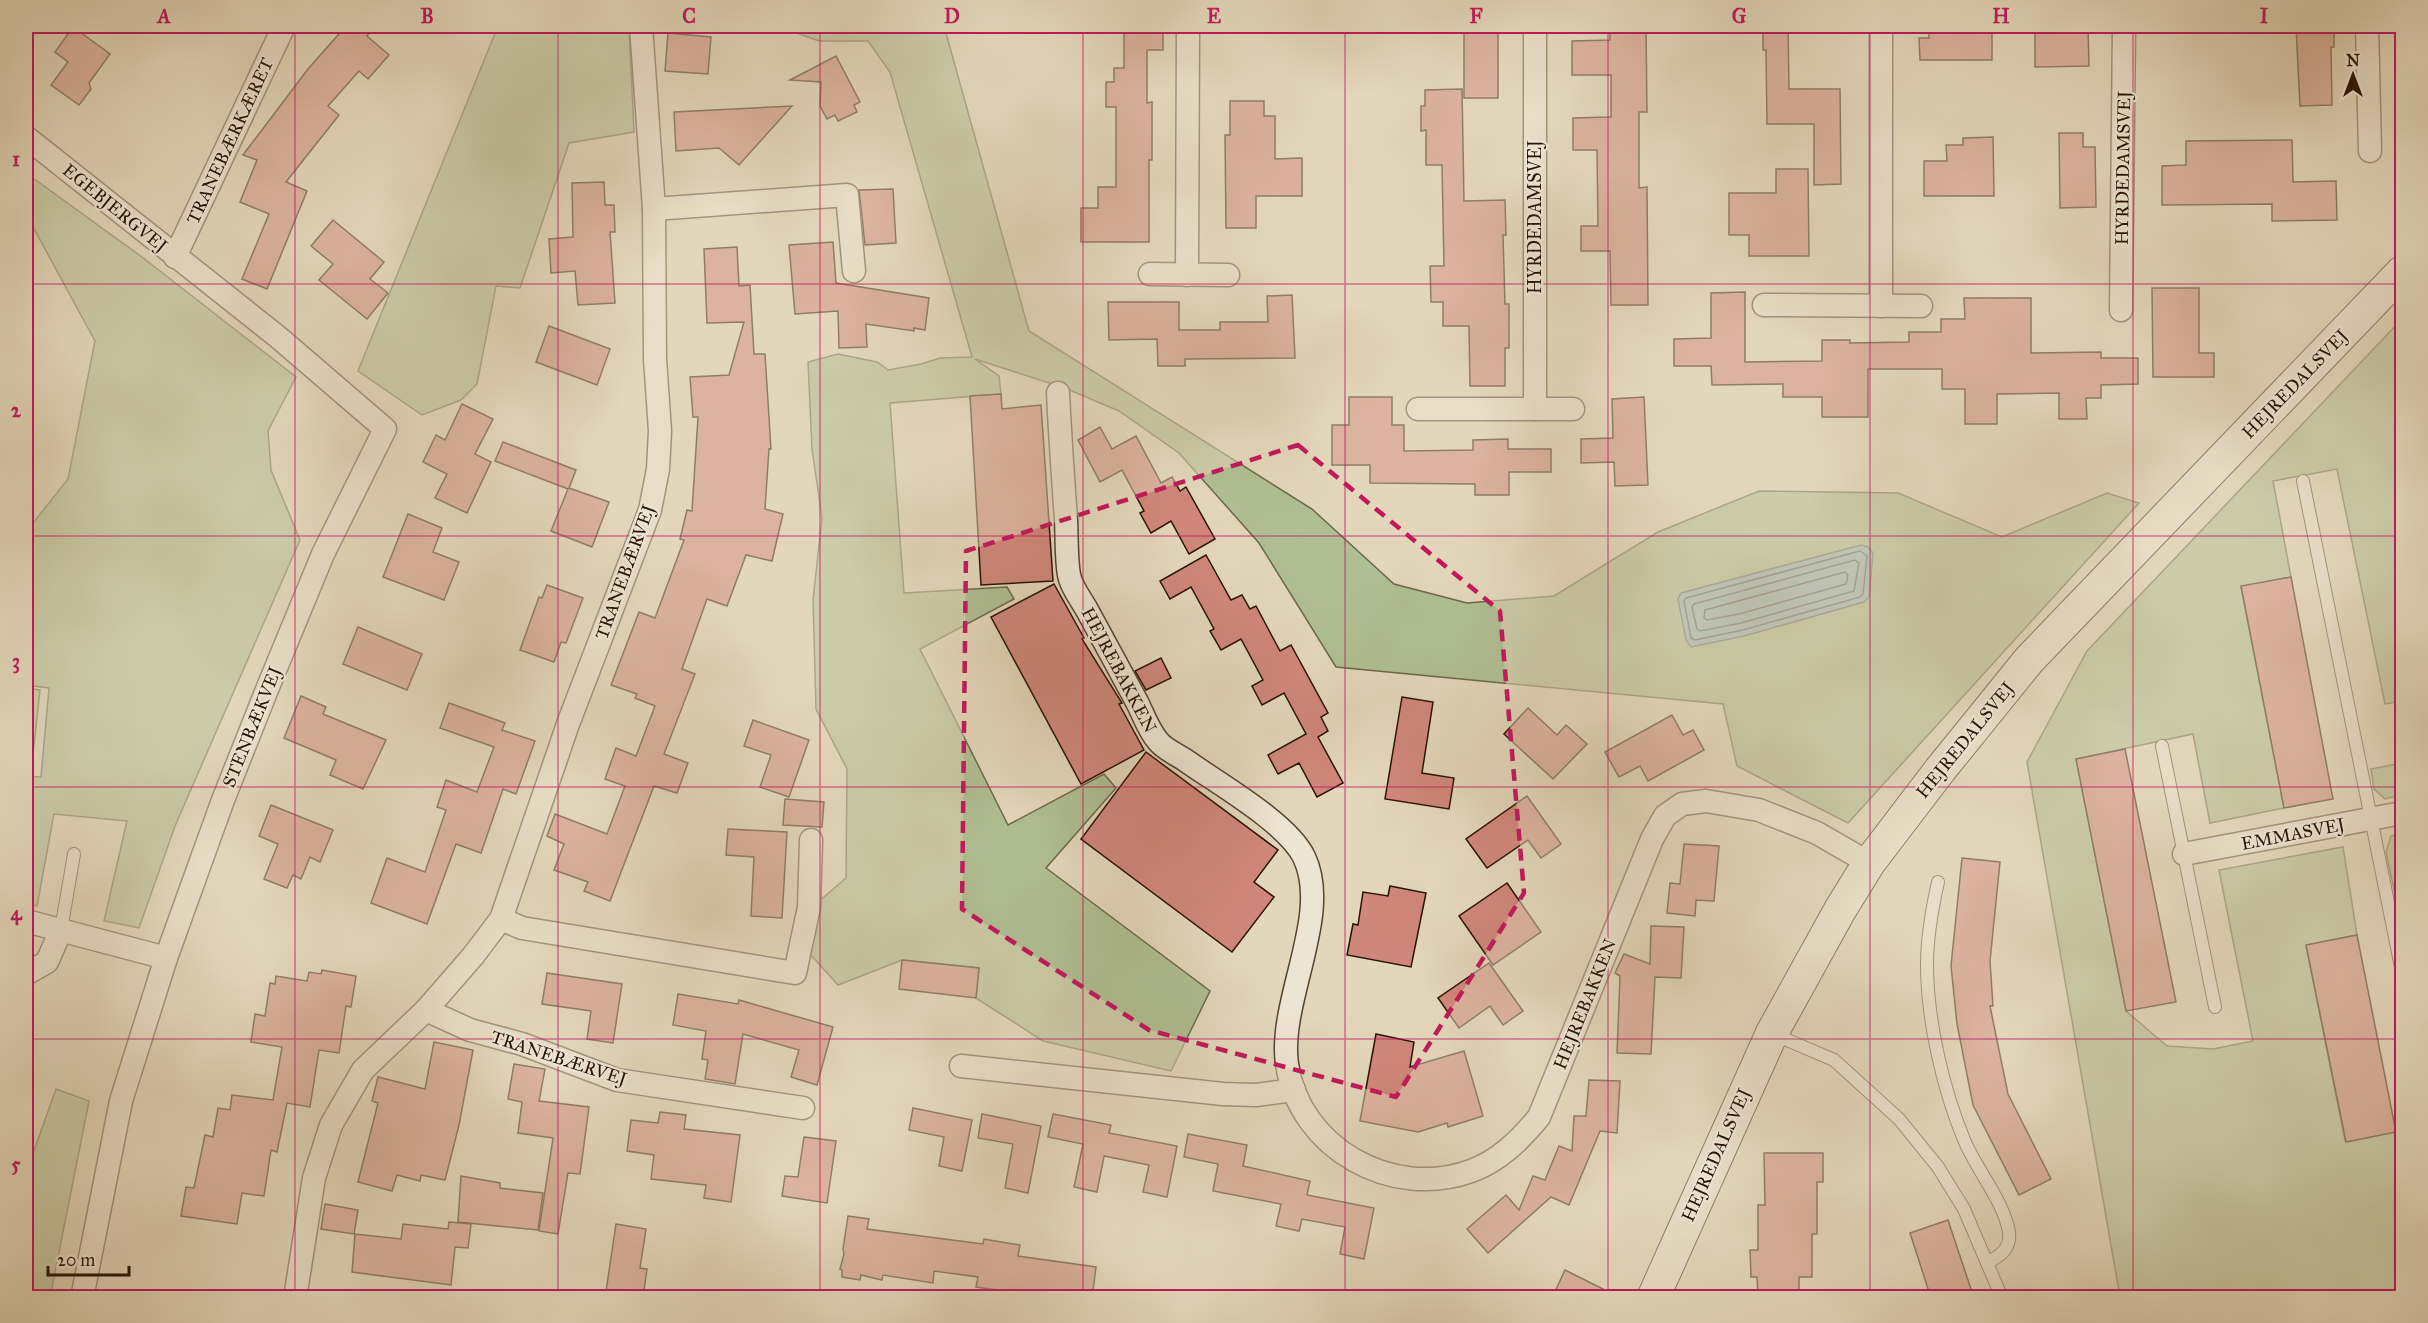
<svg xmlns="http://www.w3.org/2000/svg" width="2428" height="1323" font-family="'IM FELL Great Primer',serif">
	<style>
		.green { fill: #afbf93; stroke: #6c684a; stroke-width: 1.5 }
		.water { fill: #98b7b9; stroke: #6b7570; stroke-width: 1.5 }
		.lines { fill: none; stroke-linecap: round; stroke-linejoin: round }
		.shore { stroke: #60645e; stroke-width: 1.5 }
		.building { fill: #d0877b; stroke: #281202; stroke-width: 1.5 }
		.lane-casing { stroke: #574330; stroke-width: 14 }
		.street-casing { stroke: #574330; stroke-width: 25 }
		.secondary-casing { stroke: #281202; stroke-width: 34 }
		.lane { stroke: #ede5d3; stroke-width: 12 }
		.street { stroke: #ede5d3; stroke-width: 22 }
		.secondary { stroke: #ede5d3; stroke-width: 32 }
		.marked { fill: none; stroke: #c2185b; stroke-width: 4.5; stroke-dasharray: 12 8; stroke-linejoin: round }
		.grid { fill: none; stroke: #c2185b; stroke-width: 1.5; stroke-opacity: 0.55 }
		.labels { text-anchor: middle; stroke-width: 4.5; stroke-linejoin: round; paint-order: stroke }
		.street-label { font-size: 18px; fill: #281202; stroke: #ede5d3 }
		.neatline { fill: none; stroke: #c2185b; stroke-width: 2 }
		.grid-label { font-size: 20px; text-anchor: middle; font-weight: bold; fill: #c2185b }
	</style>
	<rect width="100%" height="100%" fill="#e3d7bb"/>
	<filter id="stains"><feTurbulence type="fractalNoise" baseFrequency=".00333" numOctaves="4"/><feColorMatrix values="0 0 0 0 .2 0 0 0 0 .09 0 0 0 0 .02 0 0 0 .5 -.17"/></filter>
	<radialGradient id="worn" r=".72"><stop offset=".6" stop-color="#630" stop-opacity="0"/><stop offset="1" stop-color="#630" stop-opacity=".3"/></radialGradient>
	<g class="green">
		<polygon points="498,26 629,26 634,132 569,143 520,288 496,286 477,384 461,400 422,415 358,371"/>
		<polygon points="786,26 944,26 1029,331 1312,509 1394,584 1467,603 1554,596 1658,532 1759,491 1898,493 2002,537 2107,493 2139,503 1848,823 1737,766 1723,704 1336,667 1259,543 1179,453 1119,411 1065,388 975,359 999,376 1001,394 890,403 904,593 1007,587 1014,599 920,649 1008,825 1104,774 1116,788 1046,868 1210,991 1171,1071 1043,1041 976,998 979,968 902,960 838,985 810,954 816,904 846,878 847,769 816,709 813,600 822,518 812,449 808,362 838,354 877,362 888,370 921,364 940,358 972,357 890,72 868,41 819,41 788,30"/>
		<polygon points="26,173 142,257 296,377 268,431 271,470 300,540 175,826 139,928 104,921 127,821 54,814 37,906 26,902 26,776 41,777 49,688 26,685 26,532 68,479 95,341 26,214"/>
		<polygon points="2402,319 2402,701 2385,704 2337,469 2273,481 2291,577 2241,587 2284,808 2210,823 2193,734 2076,759 2126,1011 2167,1046 2213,1049 2253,1041 2219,870 2343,847 2357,935 2306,945 2345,1141 2396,1132 2402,1174 2402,1297 2120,1297 2027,762 2087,651"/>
		<polygon points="26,688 40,690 32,764 26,763"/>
		<polygon points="2402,763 2402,795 2385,799 2374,789 2371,769"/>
		<polygon points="2402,833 2402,927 2386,852 2391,836"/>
		<polygon points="56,1089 89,1101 50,1297 26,1297 26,1173"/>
	</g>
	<polygon class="water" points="1861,545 1868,547 1873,553 1869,597 1864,602 1744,636 1691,647 1686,640 1678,599 1681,593"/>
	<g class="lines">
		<g class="shore">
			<polygon points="1860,551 1867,556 1863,594 1860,597 1743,630 1695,640 1691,638 1684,601 1686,598"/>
			<polygon points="1855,560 1859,563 1854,591 1741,623 1700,631 1697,629 1692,607 1694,604"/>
			<polygon points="1845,572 1848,575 1846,584 1739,614 1707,620 1704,618 1705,610"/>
		</g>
	</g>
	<g class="building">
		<polygon points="346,26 375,26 367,36 389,55 368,79 359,71 328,106 339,115 286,182 307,191 267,289 242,279 269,214 240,202 257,160 243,155 308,69"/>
		<polygon points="1124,26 1163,26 1163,50 1147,50 1147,103 1152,102 1152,160 1149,160 1149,242 1081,242 1081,208 1098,208 1098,187 1116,187 1116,107 1106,107 1106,82 1114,82 1114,68 1124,68"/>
		<polygon points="1610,26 1646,26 1647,112 1639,112 1639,188 1647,187 1648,305 1611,305 1610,251 1581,251 1581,226 1598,226 1597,150 1573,150 1573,118 1611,117 1611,75 1572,75 1572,41 1610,40"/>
		<polygon points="1763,26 1788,26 1789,89 1840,89 1841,184 1814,185 1814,124 1767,124 1766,50 1763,50"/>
		<polygon points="1929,26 1992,26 1992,60 1920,60 1919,38 1929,38"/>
		<polygon points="2035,26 2088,26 2089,66 2035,67"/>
		<polygon points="2296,26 2334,26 2334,47 2331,47 2332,105 2300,106"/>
		<polygon points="73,27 110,54 89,83 91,89 79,105 51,85 68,62 55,52"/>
		<rect x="1464" y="29" width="34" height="69"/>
		<polygon points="668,33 711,37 708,74 665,71"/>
		<polygon points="836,56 860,102 854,105 857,112 838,121 835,115 827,119 820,106 821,82 790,80"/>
		<polygon points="1462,89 1464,201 1505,200 1506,235 1503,235 1505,304 1509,304 1509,348 1505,348 1505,386 1470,386 1469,326 1443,326 1443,302 1431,302 1430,266 1444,266 1442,165 1426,165 1426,130 1421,131 1421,106 1425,106 1425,90"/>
		<polygon points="1230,101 1264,101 1264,116 1275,116 1275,159 1302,158 1302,196 1256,196 1256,228 1226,228 1225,135 1230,135"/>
		<polygon points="792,106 739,165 719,148 676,151 674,112"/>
		<polygon points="2059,133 2083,133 2083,147 2095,147 2096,207 2060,208"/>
		<polygon points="1993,137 1994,196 1924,196 1924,161 1947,161 1946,145 1963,145 1963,138"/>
		<polygon points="2292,140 2293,182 2336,181 2337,220 2272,221 2272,204 2162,205 2162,166 2186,165 2186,141"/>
		<polygon points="1776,169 1808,169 1809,256 1749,256 1749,235 1729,235 1729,193 1776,193"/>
		<polygon points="604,182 605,205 614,205 615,232 610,232 615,303 578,305 575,271 551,273 549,239 573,237 572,183"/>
		<polygon points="893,189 896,243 865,245 859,190"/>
		<polygon points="333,220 384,262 370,279 388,293 367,319 319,280 333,264 311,246"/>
		<polygon points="833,242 836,283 929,298 925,330 914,328 914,331 866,324 867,347 839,348 838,311 795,314 789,245"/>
		<polygon points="737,247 739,286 750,285 754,354 765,354 771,449 769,449 765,509 783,514 772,561 746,555 727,606 707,599 682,669 695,674 664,754 688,763 677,793 654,786 610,901 584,891 588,882 554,870 564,844 547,836 555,814 607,834 625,786 605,779 616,748 636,756 655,706 635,698 637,694 611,685 639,612 655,618 684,540 680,539 687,510 692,511 698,417 693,417 690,377 729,375 744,322 707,323 704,249"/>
		<polygon points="2152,288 2199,288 2199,353 2214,353 2214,377 2153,377"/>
		<polygon points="1745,292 1745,362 1822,361 1822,340 1850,340 1850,343 1909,342 1909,332 1941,332 1941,319 1965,319 1964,298 2031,298 2031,353 2101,352 2101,358 2138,358 2138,384 2101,385 2101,398 2086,398 2087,419 2059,419 2059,393 1997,394 1997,424 1965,424 1965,389 1942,389 1942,369 1868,369 1868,417 1822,417 1822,397 1783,397 1783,384 1712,385 1711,366 1674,366 1674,339 1711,338 1711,293"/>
		<polygon points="1292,295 1295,358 1185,359 1185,366 1158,366 1157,339 1109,340 1108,302 1179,302 1179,330 1220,330 1220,322 1268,322 1267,296"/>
		<polygon points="549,326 610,349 597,385 536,362"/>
		<polygon points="1001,394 1002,409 1041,405 1053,581 981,585 970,396"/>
		<polygon points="1349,397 1392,397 1392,425 1404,425 1404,451 1473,450 1473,440 1508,439 1508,449 1551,449 1551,472 1509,472 1509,495 1475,495 1475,484 1370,483 1370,465 1332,465 1332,425 1349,425"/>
		<polygon points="1644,397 1648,485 1615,486 1614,462 1581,463 1581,439 1613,438 1612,399"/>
		<polygon points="462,404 493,419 475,454 491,462 467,513 435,498 447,474 423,462 436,435 445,440"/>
		<polygon points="1100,427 1112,449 1136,436 1161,483 1172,477 1180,491 1186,487 1215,539 1189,554 1171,521 1151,533 1140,513 1144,511 1122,470 1100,482 1078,440"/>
		<polygon points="503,442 576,470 569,488 609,502 592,547 551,531 568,489 495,461"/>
		<polygon points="408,514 442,528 433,552 459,562 444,600 383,577"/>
		<polygon points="1206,555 1231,600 1242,595 1250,609 1256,606 1280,651 1291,645 1328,713 1321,717 1328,731 1318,737 1343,783 1317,797 1299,763 1278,774 1268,755 1306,734 1284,693 1262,705 1252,686 1263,680 1241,639 1221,650 1210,631 1214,629 1191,587 1170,599 1160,581"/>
		<polygon points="2291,577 2333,799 2284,808 2241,586"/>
		<polygon points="1054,584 1084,638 1082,639 1122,703 1119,704 1144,750 1081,784 991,617"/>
		<polygon points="547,585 583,598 566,643 561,642 554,662 520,650 539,597 542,598"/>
		<polygon points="358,627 422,654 407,690 343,664"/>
		<polygon points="1161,658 1171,678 1146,690 1135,671"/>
		<polygon points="301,696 326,707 323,714 386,740 363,789 330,775 336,760 284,738"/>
		<polygon points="1402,697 1433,702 1422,773 1454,778 1449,809 1385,799"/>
		<polygon points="449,703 505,723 502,730 535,741 516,794 503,789 481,853 456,844 427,924 371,903 387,858 425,872 446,810 437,807 446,780 477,792 494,747 440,728"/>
		<polygon points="1528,708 1557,735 1566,725 1587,744 1553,779 1504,734"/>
		<polygon points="1672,715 1683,735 1693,730 1704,750 1648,781 1640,766 1619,777 1605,752"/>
		<polygon points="753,720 809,740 789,797 760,787 771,755 744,746"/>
		<polygon points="2125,749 2176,1002 2126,1011 2076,759"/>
		<polygon points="1146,752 1278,850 1254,882 1274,897 1232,952 1081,839"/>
		<polygon points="1527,796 1561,844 1541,858 1528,840 1487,868 1466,839"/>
		<polygon points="785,799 824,802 822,827 783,825"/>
		<polygon points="271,805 333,830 320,862 310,857 301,879 293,875 287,888 264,879 278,844 259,836"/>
		<polygon points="728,829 787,832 782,918 751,916 754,857 726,855"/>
		<polygon points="1684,844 1719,846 1714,901 1696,900 1695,916 1667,913 1670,883 1680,884"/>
		<polygon points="1962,858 2000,862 1990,961 1993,1006 1990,1006 2008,1094 2051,1179 2019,1195 1973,1105 1957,1024 1951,966"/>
		<polygon points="1507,883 1541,932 1493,965 1459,916"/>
		<polygon points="1390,886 1426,893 1411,967 1347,955 1353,924 1358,925 1363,892 1388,896"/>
		<polygon points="1651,926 1684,927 1681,978 1655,977 1651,1054 1617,1053 1620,976 1615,973 1624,954 1650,964"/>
		<polygon points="2357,935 2396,1132 2346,1142 2306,945"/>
		<polygon points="902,960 979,968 976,998 899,989"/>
		<polygon points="1489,963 1523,1011 1503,1025 1490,1006 1459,1028 1438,998"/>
		<polygon points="322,970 356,976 351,1007 346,1006 339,1053 319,1050 310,1107 287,1103 277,1152 271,1150 264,1196 242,1193 237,1224 181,1216 186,1187 194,1188 205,1135 213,1137 218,1108 230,1110 232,1095 273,1100 282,1047 251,1042 255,1014 265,1016 270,983 275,984 276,976 307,981 309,972 321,974"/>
		<polygon points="547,973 622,984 613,1043 587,1039 591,1011 542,1004"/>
		<polygon points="678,994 738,1004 739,1000 833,1027 817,1085 791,1077 799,1050 743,1034 735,1084 705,1079 708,1060 702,1059 706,1031 673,1025"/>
		<polygon points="1376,1034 1414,1042 1410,1067 1464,1051 1483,1116 1448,1127 1447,1123 1418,1132 1360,1121"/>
		<polygon points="434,1042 473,1050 459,1125 445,1180 421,1175 420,1181 397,1175 392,1191 358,1182 378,1103 372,1101 378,1077 425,1089"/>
		<polygon points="514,1064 545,1069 539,1101 589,1107 580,1174 568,1173 558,1234 539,1231 553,1138 518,1133 522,1102 508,1099"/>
		<polygon points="1589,1080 1620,1081 1617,1133 1600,1131 1569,1205 1551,1197 1488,1253 1467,1229 1506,1195 1519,1210 1533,1176 1545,1180 1559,1146 1572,1151 1574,1116 1586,1116"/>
		<polygon points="913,1108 972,1120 962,1171 939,1166 944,1137 909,1130"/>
		<polygon points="660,1112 686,1115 684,1129 740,1135 731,1202 704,1198 706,1185 651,1179 654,1155 627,1151 631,1120 658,1123"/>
		<polygon points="982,1114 1041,1126 1028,1193 1005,1188 1013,1144 978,1138"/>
		<polygon points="1053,1114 1111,1125 1109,1133 1177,1146 1167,1197 1143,1192 1149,1165 1104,1156 1097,1192 1074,1187 1083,1144 1048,1137"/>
		<polygon points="1188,1134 1247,1145 1243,1166 1310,1181 1307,1195 1374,1208 1364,1259 1340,1254 1345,1227 1302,1219 1299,1231 1276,1226 1281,1204 1213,1191 1218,1164 1184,1157"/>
		<polygon points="804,1137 836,1141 827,1203 782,1196 785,1176 798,1177"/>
		<polygon points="1764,1153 1823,1153 1823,1182 1817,1182 1817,1234 1812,1234 1812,1277 1799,1277 1799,1298 1758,1298 1757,1277 1751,1277 1750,1250 1758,1250 1758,1205 1765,1205"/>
		<polygon points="461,1176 500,1183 500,1188 543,1193 538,1230 458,1222"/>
		<polygon points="325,1204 358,1210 354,1234 321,1229"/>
		<polygon points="848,1216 869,1219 867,1229 983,1244 984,1239 1020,1245 1018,1256 1096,1267 1092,1298 1054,1298 976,1287 978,1277 934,1271 933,1283 883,1275 882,1280 861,1275 860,1280 842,1277 842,1270 840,1269 844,1254 843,1249"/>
		<polygon points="1948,1220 1974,1298 1931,1298 1910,1233"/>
		<polygon points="449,1222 471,1224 468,1248 455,1247 451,1285 352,1272 355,1234 401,1239 403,1224 448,1229"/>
		<polygon points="616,1224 646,1229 640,1268 647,1269 643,1298 605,1298"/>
		<polygon points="1565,1270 1621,1298 1552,1298"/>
	</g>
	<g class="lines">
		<g class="lane-casing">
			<g id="lane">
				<polyline points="2303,481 2402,972"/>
				<polyline points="2162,746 2215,1007"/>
				<path d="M1938 882C1932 909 1927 936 1927 964 1927 1020 1943 1090 1965 1142 1977 1170 2004 1202 2009 1232 2011 1249 2000 1256 1987 1263"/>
				<polyline points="61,930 74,854"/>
				<polyline points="1773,1034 1834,1060 1899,1119 1938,1167 1964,1209 2002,1298"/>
			</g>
		</g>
		<g class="street-casing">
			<g id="street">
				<polyline points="1881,26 1881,306"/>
				<polyline points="2367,26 2370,151"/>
				<polyline points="26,137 278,337 385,429 323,554 268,687 223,800 166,958 121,1101 82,1298"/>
				<polyline points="654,209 847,195 854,271"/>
				<polyline points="175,257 284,26"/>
				<polyline points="1150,274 1228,275"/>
				<polyline points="1187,275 1188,26"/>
				<polyline points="1764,305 1921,306"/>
				<polyline points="2121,310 2124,26"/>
				<path d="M1058 393C1060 435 1063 478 1066 520 1067 538 1066 558 1069 575 1071 587 1081 599 1087 610 1103 640 1120 671 1137 702 1143 714 1149 731 1158 741 1164 749 1176 754 1185 760 1217 783 1288 823 1304 857 1332 915 1278 1001 1287 1064 1299 1148 1392 1200 1471 1171 1499 1161 1520 1140 1539 1117L1652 839 1665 816 1682 804 1706 801 1759 810 1817 833 1869 863"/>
				<polyline points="1418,409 1573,409"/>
				<polyline points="1535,409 1535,26"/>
				<polyline points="2184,854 2402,813"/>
				<polyline points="501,919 522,928 795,973 809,907 811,840"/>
				<polyline points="26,921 166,958"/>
				<polyline points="26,974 47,962 61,930"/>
				<polyline points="426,1010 470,1030 522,1044 617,1080 803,1108"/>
				<polyline points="961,1066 1223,1094 1256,1095 1294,1090"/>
				<polyline points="295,1298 314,1178 331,1125 363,1070 426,1010 473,956 501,919 568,724 650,510 658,469 660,431 655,359 654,209 641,26"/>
			</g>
		</g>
		<g class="secondary-casing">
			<polyline id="secondary" points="1653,1298 1772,1033 1840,910 1869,863 1940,770 2029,660 2402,272"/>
		</g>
		<use href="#lane" class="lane"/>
		<use href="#street" class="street"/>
		<use href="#secondary" class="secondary"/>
	</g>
	<path d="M0 0H2428V1323H0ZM1298 445 1500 611 1524 893 1396 1097 1149 1030 962 909 966 551Z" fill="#e3d7bb" fill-opacity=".55" fill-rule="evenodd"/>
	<path class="marked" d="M1298 445 1500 611 1524 893 1396 1097 1149 1030 962 909 966 551Z"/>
	<path class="grid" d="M295 26V1298M558 26V1298M820 26V1298M1083 26V1298M1345 26V1298M1608 26V1298M1870 26V1298M2133 26V1298M26 284H2402M26 536H2402M26 787H2402M26 1039H2402"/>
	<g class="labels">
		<g class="street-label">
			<text transform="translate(230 141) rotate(-65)" y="6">TRANEBÆRKÆRET</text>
			<text transform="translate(2123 168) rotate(-89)" y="6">HYRDEDAMSVEJ</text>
			<text transform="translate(115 208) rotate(39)" y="6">EGEBJERGVEJ</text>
			<text transform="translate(1535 217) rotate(-90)" y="6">HYRDEDAMSVEJ</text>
			<text transform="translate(2295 384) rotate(-46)" y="6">HEJREDALSVEJ</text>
			<text transform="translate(625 572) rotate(-70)" y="6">TRANEBÆRVEJ</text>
			<text transform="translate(1119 670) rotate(62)" y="6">HEJREBAKKEN</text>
			<text transform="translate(252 727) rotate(-68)" y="6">STENBÆKVEJ</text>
			<text transform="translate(1965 740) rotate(-51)" y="6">HEJREDALSVEJ</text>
			<text transform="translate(2293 834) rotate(-11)" y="6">EMMASVEJ</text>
			<text transform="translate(1585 1004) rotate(-68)" y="6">HEJREBAKKEN</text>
			<text transform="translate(559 1058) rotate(18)" y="6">TRANEBÆRVEJ</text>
			<text transform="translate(1716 1155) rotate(-66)" y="6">HEJREDALSVEJ</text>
		</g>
	</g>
	<rect width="2428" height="1323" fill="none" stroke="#e3d7bb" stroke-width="66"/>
	<g transform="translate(2353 75)" stroke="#ede5d3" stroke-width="4.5" paint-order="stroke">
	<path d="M0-4.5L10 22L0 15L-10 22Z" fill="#281202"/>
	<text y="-9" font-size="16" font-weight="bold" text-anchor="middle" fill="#281202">N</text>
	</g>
	<path d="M48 1266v9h81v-9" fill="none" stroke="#281202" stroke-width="3"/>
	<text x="57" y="1266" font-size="18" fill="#281202" stroke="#ede5d3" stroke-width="4.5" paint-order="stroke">20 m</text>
	<rect x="33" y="33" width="2362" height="1257" class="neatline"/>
	<g class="grid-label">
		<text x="164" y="23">A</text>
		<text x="427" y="23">B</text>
		<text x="689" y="23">C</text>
		<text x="952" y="23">D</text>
		<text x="1214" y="23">E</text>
		<text x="1476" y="23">F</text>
		<text x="1739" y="23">G</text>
		<text x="2001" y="23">H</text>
		<text x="2264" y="23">I</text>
		<text x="16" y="166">1</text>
		<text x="16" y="417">2</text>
		<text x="16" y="668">3</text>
		<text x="16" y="920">4</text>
		<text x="16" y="1171">5</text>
	</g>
	<rect width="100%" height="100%" filter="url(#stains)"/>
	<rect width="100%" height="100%" fill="url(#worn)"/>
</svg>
